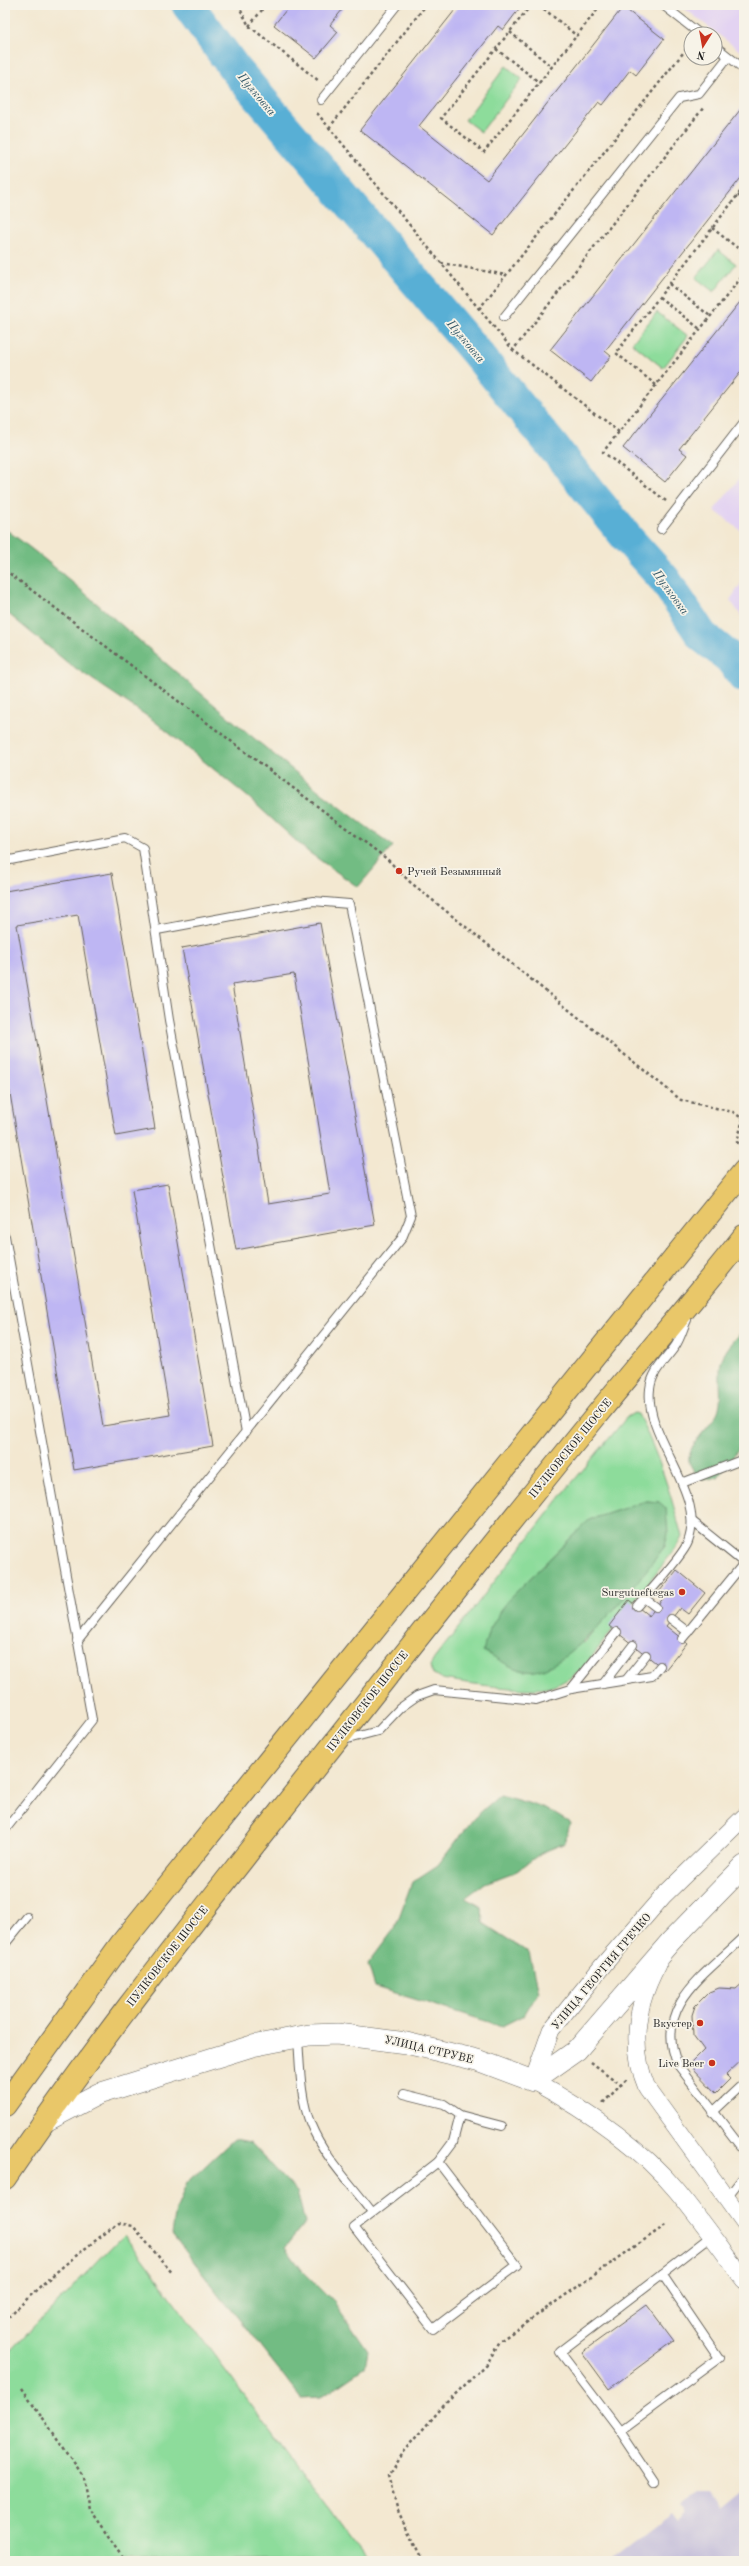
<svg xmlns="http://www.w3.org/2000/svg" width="749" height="2566" font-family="'Old Standard TT',serif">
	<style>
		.built { fill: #e3d3f2 }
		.industrial { fill: #c6c0da }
		.green { fill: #8ddc9b; stroke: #547c5c; fill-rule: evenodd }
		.forest { fill: #72bc83; stroke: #476c50 }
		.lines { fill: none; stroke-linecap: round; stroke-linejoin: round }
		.river { stroke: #58afd5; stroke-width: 33 }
		.building { fill: #beb6f3; fill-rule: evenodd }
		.service-casing { stroke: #67635b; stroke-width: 10 }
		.minor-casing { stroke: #67635b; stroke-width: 18 }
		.tertiary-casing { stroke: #67635b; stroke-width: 22 }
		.trunk-casing { stroke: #67635b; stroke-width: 24 }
		.path { stroke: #67635b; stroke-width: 2.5; stroke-dasharray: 3 3; stroke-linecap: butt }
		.service { stroke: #fff; stroke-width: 8 }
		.minor { stroke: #fff; stroke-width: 17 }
		.tertiary { stroke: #fff; stroke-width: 21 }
		.trunk { stroke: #e9c769; stroke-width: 22 }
		.poi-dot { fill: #c8321e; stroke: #f7f3e8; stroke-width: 1.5 }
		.labels { text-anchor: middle; stroke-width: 3.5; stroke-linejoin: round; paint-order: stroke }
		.poi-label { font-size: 11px; fill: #1c1c1c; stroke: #f7f3e8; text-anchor: end }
		.street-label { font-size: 11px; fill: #1c1c1c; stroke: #f7f3e8 }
		.water-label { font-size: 12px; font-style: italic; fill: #345766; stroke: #f7f3e8 }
	</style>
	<rect width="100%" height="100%" fill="#f7f3e8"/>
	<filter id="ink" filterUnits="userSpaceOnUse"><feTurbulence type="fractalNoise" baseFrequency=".025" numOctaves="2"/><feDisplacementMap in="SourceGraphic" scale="8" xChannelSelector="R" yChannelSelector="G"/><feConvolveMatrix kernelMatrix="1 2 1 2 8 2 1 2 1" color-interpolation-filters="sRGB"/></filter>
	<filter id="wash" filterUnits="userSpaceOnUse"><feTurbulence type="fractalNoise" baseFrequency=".012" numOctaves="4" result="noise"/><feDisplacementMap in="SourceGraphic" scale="16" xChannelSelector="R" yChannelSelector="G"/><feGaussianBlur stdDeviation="0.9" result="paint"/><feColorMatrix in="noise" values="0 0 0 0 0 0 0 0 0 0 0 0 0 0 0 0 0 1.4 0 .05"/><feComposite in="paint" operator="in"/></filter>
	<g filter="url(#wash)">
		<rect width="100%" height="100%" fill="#f3e8d1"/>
		<g class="built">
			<polygon points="680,5 744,5 744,54"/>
			<polygon points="744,473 744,533 714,510"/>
			<polygon points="744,579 744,620 730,600"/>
		</g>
		<polygon class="industrial" points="744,2490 744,2561 609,2561 672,2513 678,2521 687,2512 681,2505 698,2494 711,2494 721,2509"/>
		<g class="green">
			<polygon points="506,66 522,79 481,132 465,120"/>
			<polygon points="718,250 736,264 714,292 696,278"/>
			<polygon points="657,312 688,336 663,368 632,343"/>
			<path d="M634 1413 638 1414C658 1453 671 1494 682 1537L675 1549 580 1672C569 1678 558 1686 546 1688 523 1692 466 1683 442 1679L432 1673 430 1666 434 1659 566 1490 627 1417ZM646 1501 659 1502 665 1546 584 1643 508 1600 589 1520Z"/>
			<polygon points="124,2234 367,2561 5,2561 5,2357"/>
		</g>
		<g class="forest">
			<path d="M5 529C50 561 91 599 133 635 218 708 301 781 393 846L358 887 307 851 248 797 153 720 68 663 5 611Z"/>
			<path d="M744 1329V1441L718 1477 703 1480C666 1453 713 1432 719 1408 723 1393 717 1373 722 1359 726 1348 737 1338 744 1329Z"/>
			<path d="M646 1501 659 1502 666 1508 668 1534 665 1546C642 1576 565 1680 525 1671 511 1669 496 1657 483 1651L489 1630 508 1600 589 1520Z"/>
			<polygon points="500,1795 545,1808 570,1823 565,1843 541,1853 517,1871 485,1883 465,1898 482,1907 483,1923 529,1953 538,1992 524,2015 502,2026 375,1987 368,1964 395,1928 412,1882 438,1865 474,1818"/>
			<polygon points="234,2139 250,2142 297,2192 305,2222 285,2247 302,2270 334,2302 368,2351 365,2367 321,2397 301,2398 172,2234 176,2209 187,2183"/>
		</g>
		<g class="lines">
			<polyline class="river" points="188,5 235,69 475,351 628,539 665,580 702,636 730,658 744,676"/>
		</g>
		<g id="blocks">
			<g class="building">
				<polygon points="290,5 346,5 330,25 338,32 316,58 274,25"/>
				<polygon points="459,5 522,5 503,30 498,26 419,126 487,180 623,7 664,39 636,75 630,70 603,105 599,102 493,235 360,130"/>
				<polygon points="744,105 744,174 605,351 611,356 591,382 550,350"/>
				<polygon points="744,297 744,368 679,449 687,455 665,482 623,448"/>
				<polygon points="112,873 155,1129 116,1136 78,915 17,925 103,1426 170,1415 132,1190 168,1184 213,1446 74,1470 5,1064 5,891"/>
				<path d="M320 923 375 1225 236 1250 182 948ZM294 974 330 1194 268 1204 232 984Z"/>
				<polygon points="677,1570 705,1593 688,1614 680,1608 666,1626 687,1643 665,1670 609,1626 629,1600 649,1616 665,1596 659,1592"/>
				<polygon points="744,1982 744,2058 726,2075 730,2079 716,2093 689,2065 704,2050 693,2035 692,2015 695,2006 709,1992 719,1988 736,1989"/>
				<polygon points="647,2305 674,2341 609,2389 582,2352"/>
			</g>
		</g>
	</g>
	<g filter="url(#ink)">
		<use href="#blocks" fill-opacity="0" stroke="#67635b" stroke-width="1"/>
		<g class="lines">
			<g class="service-casing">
				<g id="service">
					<polyline points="663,5 700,34"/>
					<polyline points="715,46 744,69"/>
					<polyline points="321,100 397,5"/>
					<polyline points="504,317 679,98 699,94 728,57"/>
					<polyline points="661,529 744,422"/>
					<polyline points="5,861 125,838 143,848 169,1020 246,1432"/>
					<polyline points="5,1236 92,1720 5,1830"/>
					<polyline points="682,1483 744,1459"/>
					<polyline points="644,1598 656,1607"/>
					<path d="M637 1606C648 1593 683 1556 688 1542 707 1492 644 1439 650 1389 652 1370 667 1359 676 1345 681 1337 683 1328 687 1320"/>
					<polyline points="671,1619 688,1632"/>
					<polyline points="682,1639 744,1563 693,1522"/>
					<polyline points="77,1641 402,1238 411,1216 349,904 313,901 157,930"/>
					<polyline points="626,1680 646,1655"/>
					<polyline points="603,1684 633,1645"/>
					<polyline points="571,1689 617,1632"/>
					<polyline points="344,1740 378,1731 400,1708 417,1696 434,1690 536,1700 571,1689 652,1676 660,1666"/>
					<path d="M744 1937C707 1973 652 2006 678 2065L744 2151"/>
					<polyline points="5,1944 27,1917"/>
					<path d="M298 2038C300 2066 300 2099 311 2125 324 2157 352 2185 372 2212"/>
					<polyline points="404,2094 444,2104 460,2115 502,2126"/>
					<polyline points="713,2112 744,2083"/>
					<polygon points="438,2162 517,2265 433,2329 354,2227"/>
					<polyline points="438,2162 453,2142 460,2115"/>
					<polyline points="727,2198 744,2176"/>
					<polyline points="620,2431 719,2358 662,2274 711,2236"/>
					<polyline points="654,2482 620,2431 560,2352 662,2274"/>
				</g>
			</g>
			<g class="minor-casing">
				<g id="minor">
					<path d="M744 1817 663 1896 604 1964 551 2030 533 2081C585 2109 638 2144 677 2191 700 2219 722 2250 744 2280"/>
					<path d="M658 1964C636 2004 629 2045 647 2088L744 2222"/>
				</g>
			</g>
			<g class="tertiary-casing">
				<polyline id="tertiary" points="42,2123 98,2094 252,2046 309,2035 337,2034 406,2043 477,2060 533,2081 577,2050 671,1941 744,1866"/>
			</g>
			<g class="trunk-casing">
				<g id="trunk">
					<polyline points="5,2105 121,1944 744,1171"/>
					<path d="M5 2178C88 2055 180 1939 272 1822 379 1686 486 1551 595 1417 644 1356 696 1298 744 1236"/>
				</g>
			</g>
			<g class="path">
				<polyline points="238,5 249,26 319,81"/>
				<polyline points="531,5 441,118 484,152 601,5"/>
				<polyline points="539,5 577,36"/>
				<polyline points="249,26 266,5"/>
				<polyline points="510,32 552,67"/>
				<polyline points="496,49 540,83"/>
				<polyline points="317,113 513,350"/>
				<polyline points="329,128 426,5"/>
				<polyline points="738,195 744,200"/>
				<polyline points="712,228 744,253"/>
				<polyline points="441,263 506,275"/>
				<polyline points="669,284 710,316"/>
				<polyline points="659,297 700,329"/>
				<polyline points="479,309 691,43"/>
				<polyline points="656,385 616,353 744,187"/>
				<polyline points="619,432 513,350 704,107"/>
				<polyline points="666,501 603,452 744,274"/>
				<polyline points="5,570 387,859 410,882 681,1100 733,1112 743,1119 737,1142 744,1148"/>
				<polyline points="591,2062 621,2085"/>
				<polyline points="603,2103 627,2079"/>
				<path d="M5 2322C39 2284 78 2253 119 2223L133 2226 173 2274"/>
				<polyline points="22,2388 84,2477 90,2510 126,2561"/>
				<polyline points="423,2561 398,2511 388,2476 402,2453 447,2402 487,2364 500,2341 667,2224"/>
			</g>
			<use href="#service" class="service"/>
			<use href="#minor" class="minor"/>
			<use href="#tertiary" class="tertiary"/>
			<use href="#trunk" class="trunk"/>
		</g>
	</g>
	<g class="poi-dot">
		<circle cx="399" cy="871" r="4"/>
		<circle cx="682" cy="1592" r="4"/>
		<circle cx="700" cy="2023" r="4"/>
		<circle cx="712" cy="2063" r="4"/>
	</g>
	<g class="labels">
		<g class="poi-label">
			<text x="407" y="875" text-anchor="start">Ручей Безымянный</text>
			<text x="674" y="1596">Surgutneftegas</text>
			<text x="692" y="2027">Вкустер</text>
			<text x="704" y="2067">Live Beer</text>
		</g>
		<g class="street-label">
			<text transform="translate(570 1448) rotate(-51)" y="4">ПУЛКОВСКОЕ ШОССЕ</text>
			<text transform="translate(367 1701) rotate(-52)" y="4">ПУЛКОВСКОЕ ШОССЕ</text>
			<text transform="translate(167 1956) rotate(-52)" y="4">ПУЛКОВСКОЕ ШОССЕ</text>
			<text transform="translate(601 1971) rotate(-50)" y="4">УЛИЦА ГЕОРГИЯ ГРЕЧКО</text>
			<text transform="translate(429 2049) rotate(13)" y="4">УЛИЦА СТРУВЕ</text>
		</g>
		<g class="water-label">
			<text transform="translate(257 94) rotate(50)" y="4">Пулковка</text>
			<text transform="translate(466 341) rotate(50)" y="4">Пулковка</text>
			<text transform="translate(671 592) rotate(54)" y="4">Пулковка</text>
		</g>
	</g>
	<rect width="749" height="2566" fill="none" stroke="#f7f3e8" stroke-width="20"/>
	<g transform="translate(703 46) rotate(191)"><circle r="19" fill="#f7f3e8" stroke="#9f9d96"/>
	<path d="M0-3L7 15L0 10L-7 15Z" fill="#c8321e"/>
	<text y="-6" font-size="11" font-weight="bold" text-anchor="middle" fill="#1c1c1c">N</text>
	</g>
</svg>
